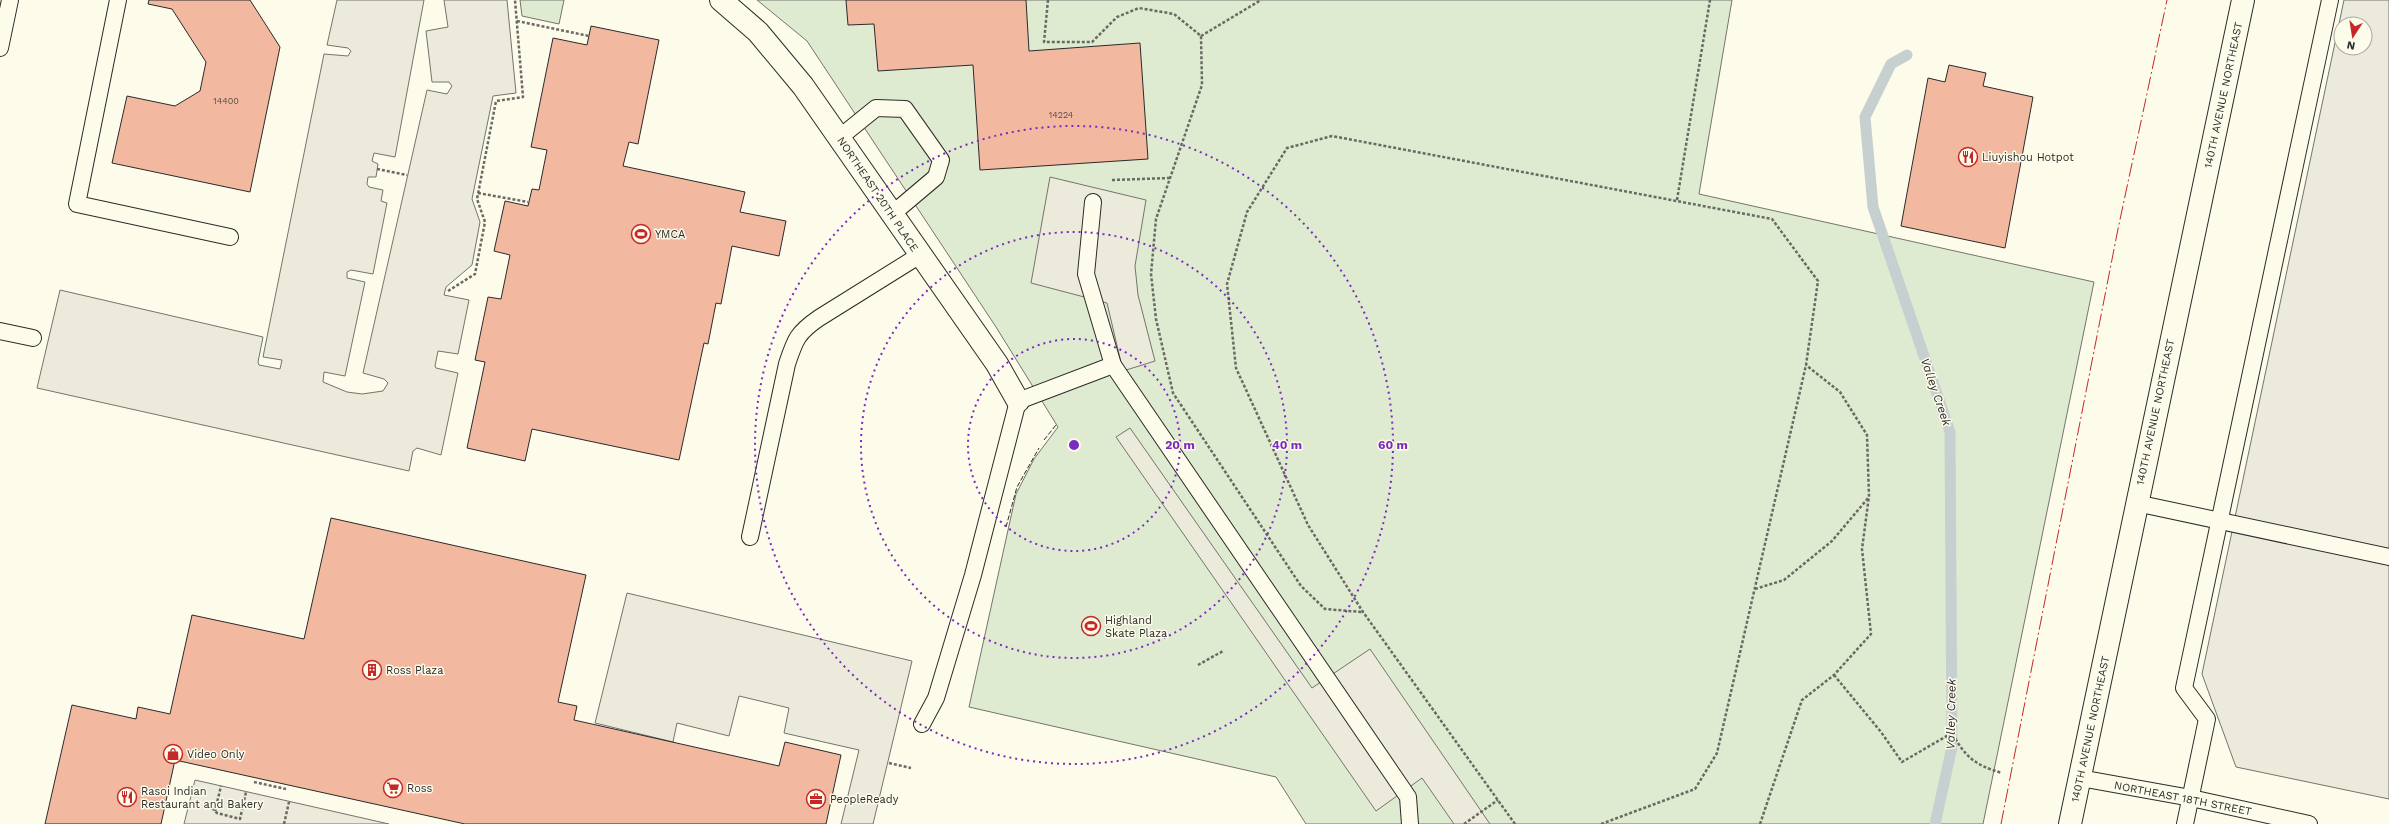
<svg xmlns="http://www.w3.org/2000/svg" width="2389" height="824" font-family="'Work Sans',sans-serif">
	<style>
		.green { fill: #deebd1; stroke: #74746e }
		.parking { fill: #eceadb; stroke: #74746e; fill-rule: evenodd }
		.lines { fill: none; stroke-linecap: round; stroke-linejoin: round }
		.stream { stroke: #c7d0d0; stroke-width: 11 }
		.building { fill: #f2b8a0; stroke: #2b2b2b }
		.lane-casing { stroke: #2b2b2b; stroke-width: 18 }
		.street-casing { stroke: #2b2b2b; stroke-width: 24 }
		.secondary-casing { stroke: #2b2b2b; stroke-width: 24 }
		.path { stroke: #6a6964; stroke-width: 2.5; stroke-dasharray: 3 2; stroke-linecap: butt }
		.lane { stroke: #fdfbea; stroke-width: 16 }
		.street { stroke: #fdfbea; stroke-width: 22 }
		.secondary { stroke: #fdfbea; stroke-width: 22 }
		.fence { stroke: #2b2b2b; stroke-width: 1; stroke-dasharray: 5 2; stroke-linecap: butt }
		.power { stroke: #c62828; stroke-width: 1; stroke-dasharray: 14 3 2 3; stroke-linecap: butt }
		.ring { fill: none; stroke: #7b2cbf; stroke-width: 2; stroke-dasharray: 2 4 }
		.labels { text-anchor: middle; stroke-width: 3; stroke-linejoin: round; paint-order: stroke }
		.number-label { font-size: 9px; fill: #5d4e48 }
		.street-label { font-size: 11px; fill: #2b2b2b; stroke: #fdfbea }
		.poi-label { font-size: 11px; fill: #2b2b2b; stroke: #fdfbea; text-anchor: start }
		.water-label { font-size: 12px; font-style: italic; fill: #2b2b2b; stroke: #fdfbea }
		.centre { fill: #7b2cbf; stroke: #fdfbea; stroke-width: 2 }
		.ring-label { font-size: 12px; text-anchor: middle; font-weight: bold; fill: #7b2cbf; stroke: #fdfbea; stroke-width: 3; stroke-linejoin: round; paint-order: stroke }
	</style>
	<rect width="100%" height="100%" fill="#fdfbea"/>
	<g class="green">
		<polygon points="520,0 564,0 559,24 522,16"/>
		<polygon points="757,0 1732,0 1699,194 2094,282 1983,824 1306,824 1276,777 969,707 1016,494 1034,459 1058,427 996,327 807,41"/>
	</g>
	<g class="parking">
		<polygon points="337,0 424,0 395,157 374,153 372,161 378,164 376,177 368,177 367,184 369,187 383,190 381,201 387,203 373,274 351,270 347,272 347,278 365,282 345,376 324,372 323,382 347,392 362,394 383,391 388,383 384,379 363,373 427,90 447,94 452,86 449,82 432,82 426,31 448,27 444,0 507,0 516,93 493,96 472,199 480,222 472,265 446,287 444,295 469,300 458,354 438,351 435,366 436,368 458,373 441,455 417,448 413,451 409,471 37,388 60,290 263,337 258,362 259,365 280,369 282,360 263,357 324,54 348,56 351,51 348,48 327,45"/>
		<path d="M2344 0H2389V799L2236 767 2202 674ZM2341 24H2365V48H2341Z"/>
		<polygon points="1050,177 1146,200 1135,266 1138,295 1155,361 1123,371 1107,303 1031,283"/>
		<polygon points="1130,428 1312,688 1370,649 1490,824 1454,824 1422,778 1376,811 1116,437"/>
		<polygon points="627,593 912,661 873,824 841,824 859,750 784,733 789,708 739,696 729,736 677,723 673,742 595,723"/>
		<polygon points="195,780 226,787 389,824 184,824"/>
	</g>
	<g class="lines">
		<polyline class="stream" points="1907,55 1891,64 1865,117 1873,207 1950,432 1952,747 1935,824"/>
	</g>
	<g class="building">
		<polygon points="149,0 250,0 280,47 250,192 112,163 127,96 175,106 200,91 206,62 172,9 148,4"/>
		<polygon points="846,0 1026,0 1029,51 1140,43 1148,159 980,170 973,65 878,71 874,24 848,25"/>
		<polygon points="591,26 659,40 638,144 629,142 623,166 745,192 740,212 786,221 779,256 732,246 721,304 716,303 708,344 704,343 679,460 532,429 525,461 467,448 485,362 475,360 488,297 501,299 510,255 494,251 505,201 528,206 532,189 539,190 547,150 531,147 553,38 587,45"/>
		<polygon points="1949,65 1986,73 1983,86 2033,97 2005,248 1901,226 1928,78 1945,82"/>
		<polygon points="331,518 586,575 558,702 577,706 574,720 779,766 785,742 841,755 826,824 465,824 175,760 161,824 45,824 72,705 136,719 138,707 170,714 192,615 304,639"/>
	</g>
	<g class="lines">
		<g class="lane-casing">
			<g id="lane">
				<polyline points="118,0 77,204 230,237"/>
				<polyline points="0,48 10,0"/>
				<polyline points="839,138 876,108 905,109 941,160 936,177 891,215"/>
				<polyline points="1093,202 1086,274 1113,365"/>
				<polyline points="0,331 33,338"/>
				<polyline points="2136,503 2389,557"/>
				<path d="M750 537 787 364C795 340 797 333 819 318L920 255"/>
				<polyline points="922,724 936,698 973,575 1018,401 1113,365 1408,797 1410,824"/>
				<polyline points="2080,778 2191,798 2309,824"/>
				<polyline points="2185,824 2207,719 2184,688 2330,0"/>
			</g>
		</g>
		<g class="street-casing">
			<polyline id="street" points="721,0 758,32 803,86 997,364 1018,401"/>
		</g>
		<g class="secondary-casing">
			<polyline id="secondary" points="2070,824 2243,0"/>
		</g>
		<g class="path">
			<polyline points="1048,0 1044,42 1092,42 1117,17 1139,8 1174,14 1201,36 1202,85 1156,219 1151,274 1156,319 1173,393 1301,586 1325,609 1362,612"/>
			<polyline points="517,21 589,36"/>
			<polyline points="1201,36 1261,0"/>
			<polyline points="377,169 407,175"/>
			<polyline points="1112,180 1170,178"/>
			<polyline points="478,193 528,202"/>
			<polyline points="1677,200 1710,0"/>
			<polyline points="448,291 475,274 485,222 477,199 496,101 523,97 515,0"/>
			<polyline points="1755,589 1784,580 1832,541 1869,497"/>
			<polyline points="1198,665 1223,651"/>
			<path d="M1834 675 1881 732 1902 762 1952 733C1966 758 1975 765 2002 773"/>
			<polyline points="889,763 911,768"/>
			<polyline points="254,782 286,789"/>
			<polyline points="212,808 217,813 240,819 246,792"/>
			<polyline points="215,811 221,786"/>
			<polyline points="284,824 289,802"/>
			<polyline points="1464,824 1498,800"/>
			<polyline points="1515,824 1363,612 1308,525 1236,368 1227,284 1247,212 1287,148 1332,136 1772,219 1818,281 1806,365 1717,753 1695,789 1601,824"/>
			<polyline points="1760,824 1802,700 1834,675 1871,634 1862,549 1869,496 1867,435 1840,392 1806,365"/>
		</g>
		<use href="#lane" class="lane"/>
		<use href="#street" class="street"/>
		<use href="#secondary" class="secondary"/>
		<g class="fence">
			<polyline points="1044,440 1056,425"/>
			<polyline points="1006,527 1017,487 1039,448"/>
		</g>
		<polyline class="power" points="2001,824 2118,229 2167,0"/>
	</g>
	<g class="ring">
		<circle cx="1074" cy="445" r="106"/>
		<circle cx="1074" cy="445" r="213"/>
		<circle cx="1074" cy="445" r="319"/>
	</g>
	<defs>
		<g id="restaurant-ring" transform="scale(1)"><circle r="9.5" fill="#fdfbea" stroke="#c62828" stroke-width="1.5"/><path d="M-5-6h1v4h1v-4h1v4h1v-4h1v5L-1.5 .5V6h-2V.5L-5-1ZM5-6V6H3V1.5H1.5Q1.5-4 5-6Z" fill="#c62828"/></g>
		<g id="stadium-ring" transform="scale(1)"><circle r="9.5" fill="#fdfbea" stroke="#c62828" stroke-width="1.5"/><path d="M0-5a6.5 5 0 1 0 0 10a6.5 5 0 1 0 0-10ZM-3.5-1.8h7v3.6h-7Z" fill="#c62828"/></g>
		<g id="building-ring" transform="scale(1)"><circle r="9.5" fill="#fdfbea" stroke="#c62828" stroke-width="1.5"/><path d="M-4-6H4V6H1V3H-1V6H-4ZM-2.5-4.3h1.7v1.8h-1.7ZM.8-4.3h1.7v1.8H.8ZM-2.5-1h1.7V.8h-1.7ZM.8-1h1.7V.8H.8Z" fill="#c62828"/></g>
		<g id="shop-ring" transform="scale(1)"><circle r="9.5" fill="#fdfbea" stroke="#c62828" stroke-width="1.5"/><path d="M-5-2.5h2.3a2.7 3.5 0 0 1 5.4 0H5L5.5 6h-11ZM-1.5-2.5h3a1.5 2.3 0 0 0-3 0Z" fill="#c62828"/></g>
		<g id="supermarket-ring" transform="scale(1)"><circle r="9.5" fill="#fdfbea" stroke="#c62828" stroke-width="1.5"/><path d="M-6-5.5h2.5l.6 2H6L4.5 2H-2.5L-4.4-4H-6ZM-1.5 3.2a1.3 1.3 0 1 0 .1 0ZM3 3.2a1.3 1.3 0 1 0 .1 0Z" fill="#c62828"/></g>
		<g id="office-ring" transform="scale(1)"><circle r="9.5" fill="#fdfbea" stroke="#c62828" stroke-width="1.5"/><path d="M-6-3h4V-5.5h4V-3h4V5H-6ZM-1-4.5V-3h2v-1.5ZM-6 0V1H6V0Z" fill="#c62828"/></g>
	</defs>
	<g fill-rule="evenodd">
		<use href="#restaurant-ring" x="1968" y="157"/>
		<use href="#stadium-ring" x="641" y="234"/>
		<use href="#stadium-ring" x="1091" y="626"/>
		<use href="#building-ring" x="372" y="670"/>
		<use href="#shop-ring" x="173" y="754"/>
		<use href="#supermarket-ring" x="393" y="788"/>
		<use href="#restaurant-ring" x="127" y="797"/>
		<use href="#office-ring" x="816" y="799"/>
	</g>
	<g class="labels">
		<g class="number-label">
			<text x="226" y="104">14400</text>
			<text x="1061" y="118">14224</text>
		</g>
		<g class="street-label">
			<text transform="translate(2223 95) rotate(-78)" y="4">140TH AVENUE NORTHEAST</text>
			<text transform="translate(878 194) rotate(56)" y="4">NORTHEAST 20TH PLACE</text>
			<text transform="translate(2155 412) rotate(-78)" y="4">140TH AVENUE NORTHEAST</text>
			<text transform="translate(2090 729) rotate(-78)" y="4">140TH AVENUE NORTHEAST</text>
			<text transform="translate(2183 798) rotate(11)" y="4">NORTHEAST 18TH STREET</text>
		</g>
		<g class="poi-label">
			<text x="1982" y="161">Liuyishou Hotpot</text>
			<text x="655" y="238">YMCA</text>
			<text x="1105" y="624">Highland<tspan x="1105" dy="13">Skate Plaza</tspan></text>
			<text x="386" y="674">Ross Plaza</text>
			<text x="187" y="758">Video Only</text>
			<text x="407" y="792">Ross</text>
			<text x="141" y="795">Rasoi Indian<tspan x="141" dy="13">Restaurant and Bakery</tspan></text>
			<text x="830" y="803">PeopleReady</text>
		</g>
		<g class="water-label">
			<text transform="translate(1936 392) rotate(71)" y="4">Valley Creek</text>
			<text transform="translate(1951 714) rotate(-89)" y="4">Valley Creek</text>
		</g>
	</g>
	<circle cx="1074" cy="445" r="6" class="centre"/>
	<g class="ring-label">
		<text x="1180" y="449">20 m</text>
		<text x="1287" y="449">40 m</text>
		<text x="1393" y="449">60 m</text>
	</g>
	<g transform="translate(2353 36) rotate(192)"><circle r="19" fill="#fdfbea" stroke="#a9a89e"/>
	<path d="M0-3L7 15L0 10L-7 15Z" fill="#c62828"/>
	<text y="-6" font-size="11" font-weight="bold" text-anchor="middle" fill="#2b2b2b">N</text>
	</g>
</svg>
